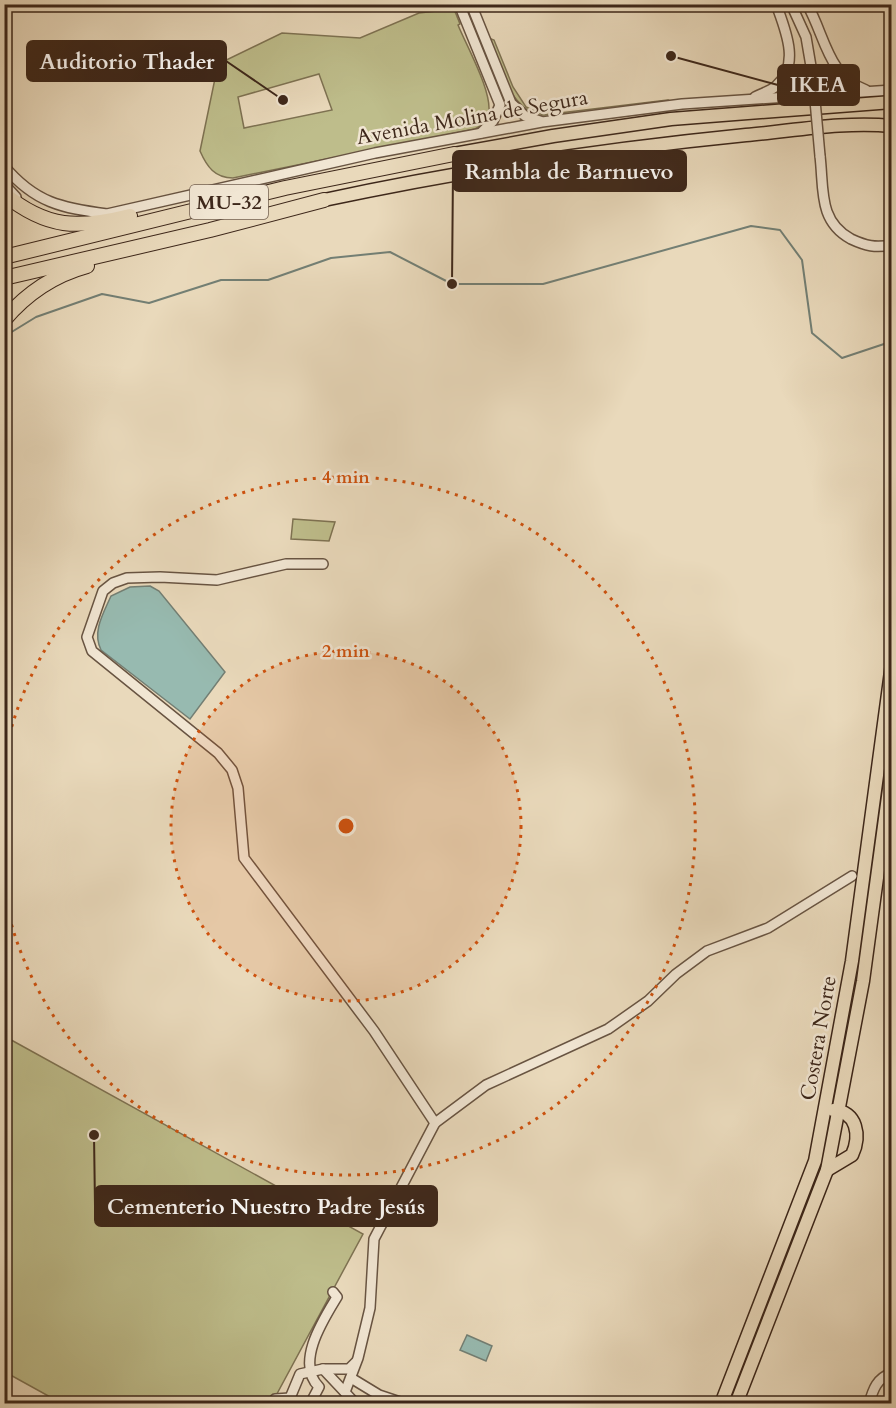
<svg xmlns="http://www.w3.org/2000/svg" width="896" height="1408" font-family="Cardo,serif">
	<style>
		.green { fill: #bebd8b; stroke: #7e7252; stroke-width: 1.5; fill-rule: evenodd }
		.water { fill: #97bab0; stroke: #737f74; stroke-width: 1.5 }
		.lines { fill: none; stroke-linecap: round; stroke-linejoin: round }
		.stream { stroke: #737f74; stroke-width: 2 }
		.minor-casing { stroke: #685442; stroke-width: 12 }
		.major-casing { stroke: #3d271a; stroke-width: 15 }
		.highway-casing { stroke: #3d271a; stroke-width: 16 }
		.minor { stroke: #f1e6d3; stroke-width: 9 }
		.major { stroke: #e9d9bb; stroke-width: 12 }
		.highway { stroke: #e9d9bb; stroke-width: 14 }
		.minor-bridge-casing { stroke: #685442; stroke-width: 12; stroke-linecap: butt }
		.minor-bridge { stroke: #f1e6d3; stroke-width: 9 }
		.ring { fill: none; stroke: #ce520e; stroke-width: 3; stroke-dasharray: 3 6 }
		.labels { text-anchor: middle; stroke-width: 5; stroke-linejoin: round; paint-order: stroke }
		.shield { fill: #f1e6d3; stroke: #736052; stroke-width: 1.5 }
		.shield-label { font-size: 20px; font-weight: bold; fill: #3d271a }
		.street-label { font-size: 21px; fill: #3d271a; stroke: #f1e6d3 }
		.centre { fill: #ce520e; stroke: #f1e6d3; stroke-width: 3 }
		.ring-label { font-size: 18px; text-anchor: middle; font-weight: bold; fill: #ce520e; stroke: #f1e6d3; stroke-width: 5; stroke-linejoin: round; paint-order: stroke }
		.leader { fill: none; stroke: #3d271a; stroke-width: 2 }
		.callout-dot { fill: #3d271a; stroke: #f1e6d3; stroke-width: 2 }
		.callout { fill: #3d271a; stroke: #3d271a; stroke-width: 2 }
		.callout-label { font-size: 22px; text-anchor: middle; font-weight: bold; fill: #fff }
	</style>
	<rect width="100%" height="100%" fill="#e9d9bb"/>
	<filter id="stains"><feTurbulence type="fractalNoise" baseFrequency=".00333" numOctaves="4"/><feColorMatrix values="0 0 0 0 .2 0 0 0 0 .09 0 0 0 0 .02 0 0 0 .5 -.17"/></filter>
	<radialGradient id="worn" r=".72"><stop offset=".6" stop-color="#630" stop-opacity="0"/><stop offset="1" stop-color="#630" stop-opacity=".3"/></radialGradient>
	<g class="green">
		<path d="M454 9 460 24 458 25C466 45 495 96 488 116 486 123 480 126 475 129L233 178C215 178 207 167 200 151L218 64 282 33 360 38 419 13ZM319 74 332 110 244 128 238 97Z"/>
		<path d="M491 39 494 40 513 87 526 107 543 115 667 100 663 103 540 118C507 101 503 75 489 42Z"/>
		<polygon points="293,519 335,522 329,541 291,539"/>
		<polygon points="4,1036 363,1234 272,1403 61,1403 5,1372"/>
	</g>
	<g class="water">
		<path d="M150 586 159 591 225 672 190 719 101 650C92 632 103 614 111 596L130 587Z"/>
		<polygon points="467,1335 492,1346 486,1361 460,1350"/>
	</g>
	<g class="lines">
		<polyline class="stream" points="10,333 36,317 102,294 149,303 221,280 268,280 331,258 390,252 452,284 543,284 751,226 780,230 802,260 812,333 842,358 884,344 892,346"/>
		<g class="minor-casing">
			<g id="minor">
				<polyline points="459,4 500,105 493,121 481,133"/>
				<polyline points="471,4 511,103 525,116 540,121"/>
				<polyline points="791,4 806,37 813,78"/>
				<path d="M807 4C826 38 827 75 866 90"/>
				<path d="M755 97C762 93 771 91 776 86 801 65 785 29 776 4"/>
				<path d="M820 156C824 189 818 221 851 239 866 246 875 248 892 245"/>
				<path d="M4 166C35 203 62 208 107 214L375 153 542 122 682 104 892 90"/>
				<polyline points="4,184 16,197"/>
				<polyline points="323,564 286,564 217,580 160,577 127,578 113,583 103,591 87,637 92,651 218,753 232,770 238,788 244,858 374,1031 435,1123"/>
				<polyline points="323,1369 349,1369 355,1363"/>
				<polyline points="351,1378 379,1395 406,1404"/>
				<polyline points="345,1392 358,1358 370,1308 374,1239 435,1123 486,1085 608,1029 648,1001 676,974 707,951 768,928 852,876"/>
				<polyline points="290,1398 300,1374 323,1369 356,1404"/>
				<polyline points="275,1399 290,1398 295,1404"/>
				<path d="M310 1404 319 1387C295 1363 323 1320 337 1297L333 1292"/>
				<polyline points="372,1404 386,1404"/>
				<path d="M869 1404C873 1389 877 1378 892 1373"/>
			</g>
		</g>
		<g class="major-casing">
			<g id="major">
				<polyline points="454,154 553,136 671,119 892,102"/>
				<path d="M324 200C464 170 605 149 746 135 793 131 844 121 892 126"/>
				<polyline points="892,472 892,478"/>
				<path d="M827 1170 852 1155C861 1136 857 1111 833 1110"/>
				<polyline points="721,1404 815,1161 852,961 892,664"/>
				<polyline points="736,1404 827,1170 863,981 892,767"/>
			</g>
		</g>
		<g class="highway-casing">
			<g id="highway">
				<path d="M4 194C47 229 78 229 130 216"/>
				<polyline points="4,257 285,188 454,154"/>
				<polyline points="4,278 210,230 324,200"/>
				<path d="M4 320C26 294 54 275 87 266"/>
			</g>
		</g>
		<use href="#minor" class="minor"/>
		<use href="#major" class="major"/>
		<use href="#highway" class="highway"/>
		<g class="minor-bridge-casing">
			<polyline id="minor-bridge" points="813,78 820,156"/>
		</g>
		<use href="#minor-bridge" class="minor-bridge"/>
	</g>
	<circle cx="346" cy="826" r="175" fill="#ce520e" fill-opacity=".12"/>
	<g class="ring">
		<circle cx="346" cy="826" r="175"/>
		<path d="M5 753A349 349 0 1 1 5 899"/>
	</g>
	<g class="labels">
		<rect class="shield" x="190" y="185" width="78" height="34" rx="4.5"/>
		<g class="shield-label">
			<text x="229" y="209">MU-32</text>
		</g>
		<g class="street-label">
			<text transform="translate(472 117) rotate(-10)" y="7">Avenida Molina de Segura</text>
			<text transform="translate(818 1038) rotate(-80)" y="7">Costera Norte</text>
		</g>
	</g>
	<circle cx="346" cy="826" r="9" class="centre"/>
	<g class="ring-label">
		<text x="346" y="483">4 min</text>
		<text x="346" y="657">2 min</text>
	</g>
	<path class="leader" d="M283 100L226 61M671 56L778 85M452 284L453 171M94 1135L95 1206"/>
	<g class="callout-dot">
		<circle cx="283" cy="100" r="6"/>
		<circle cx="671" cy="56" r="6"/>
		<circle cx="452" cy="284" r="6"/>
		<circle cx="94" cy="1135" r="6"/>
	</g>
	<g class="callout">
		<rect x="27" y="41" width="199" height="40" rx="6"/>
		<rect x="778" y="65" width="81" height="40" rx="6"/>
		<rect x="453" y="151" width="233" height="40" rx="6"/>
		<rect x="95" y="1186" width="342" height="40" rx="6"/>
	</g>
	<g class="callout-label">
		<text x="127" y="69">Auditorio Thader</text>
		<text x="818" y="92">IKEA</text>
		<text x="569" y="179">Rambla de Barnuevo</text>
		<text x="266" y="1214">Cementerio Nuestro Padre Jesús</text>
	</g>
	<rect width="896" height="1408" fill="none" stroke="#e9d9bb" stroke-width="24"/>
	<rect x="6" y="6" width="884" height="1396" fill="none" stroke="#3d271a" stroke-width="3"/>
	<rect x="12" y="12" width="872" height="1384" fill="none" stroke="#3d271a" stroke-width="1.5"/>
	<rect width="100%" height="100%" filter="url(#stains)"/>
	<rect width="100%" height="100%" fill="url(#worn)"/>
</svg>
